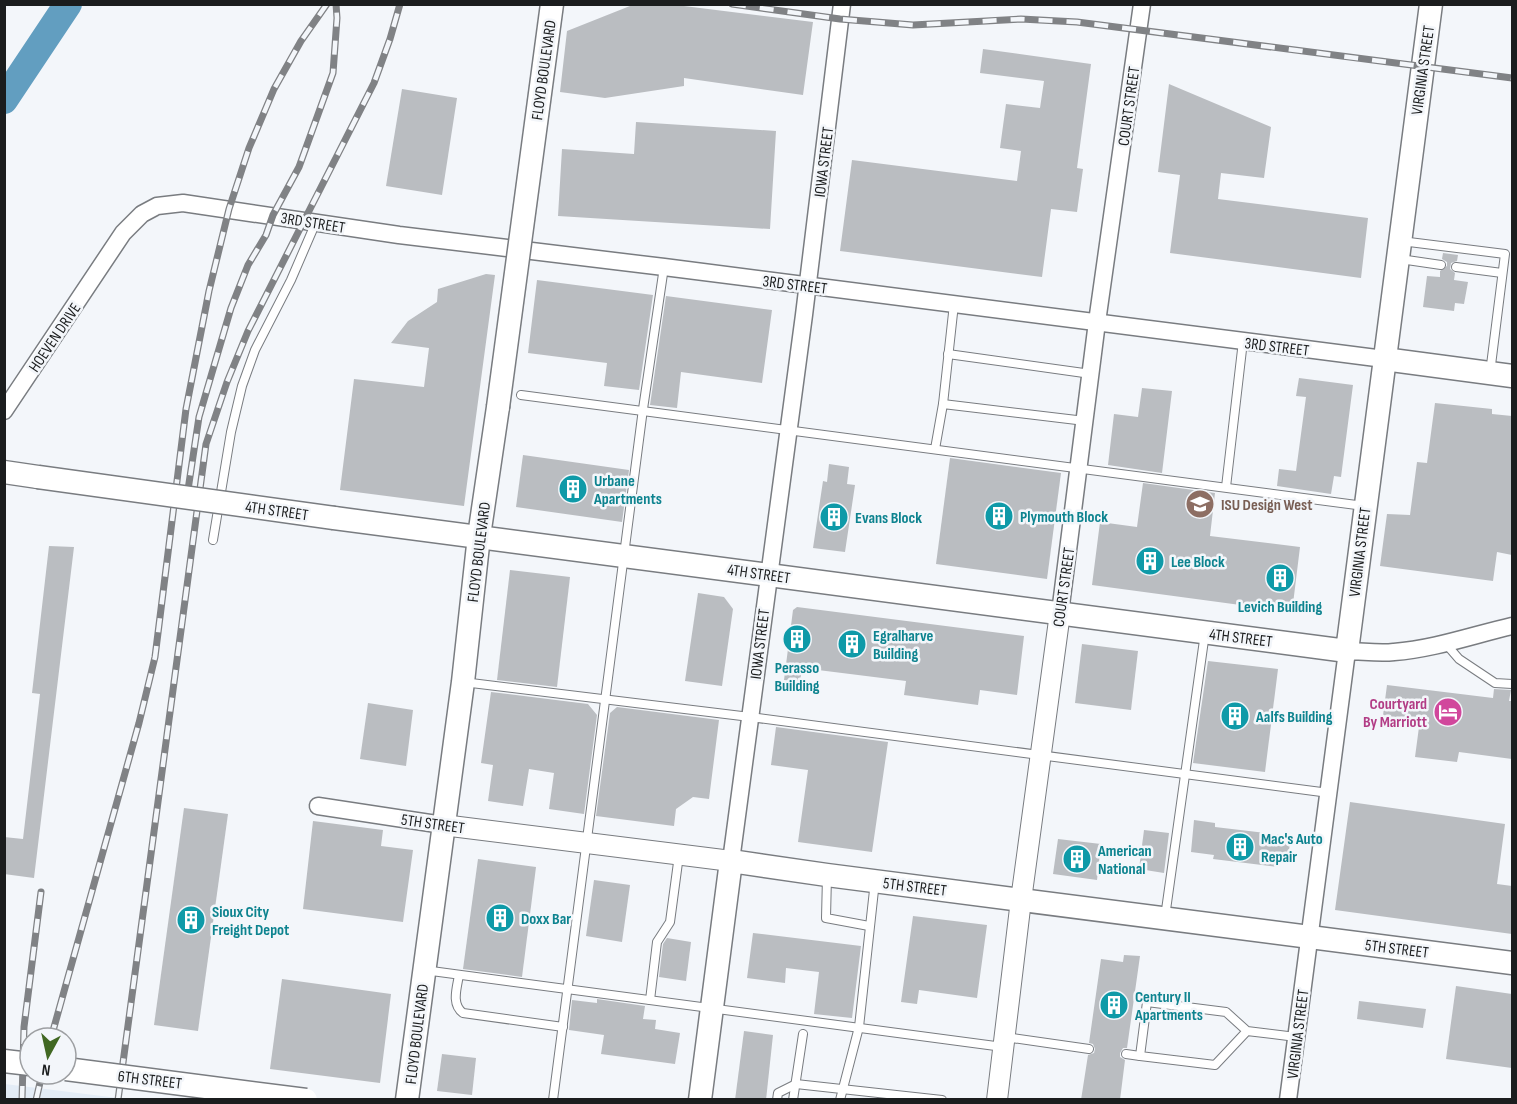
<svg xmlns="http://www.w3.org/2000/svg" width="1517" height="1104" font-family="'Sofia Sans Condensed',sans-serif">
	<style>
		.built { fill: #e3ecf6 }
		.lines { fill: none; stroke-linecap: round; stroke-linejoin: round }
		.river { stroke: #629ec0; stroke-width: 28 }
		.building { fill: #babdc1 }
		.service-casing { stroke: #797c80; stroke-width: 10 }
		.minor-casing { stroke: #797c80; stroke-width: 19 }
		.tertiary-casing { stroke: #797c80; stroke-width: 22 }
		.secondary-casing { stroke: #797c80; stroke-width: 25 }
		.service { stroke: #fff; stroke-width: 8 }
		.minor { stroke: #fff; stroke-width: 16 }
		.tertiary { stroke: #fff; stroke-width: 20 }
		.secondary { stroke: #fff; stroke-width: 22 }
		.rail-casing { stroke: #808285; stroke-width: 7 }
		.rail { stroke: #f3f6fa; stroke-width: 4.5; stroke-dasharray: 14; stroke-linecap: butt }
		.secondary-bridge-casing { stroke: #797c80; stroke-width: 25; stroke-linecap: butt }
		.secondary-bridge { stroke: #fff; stroke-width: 22 }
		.labels { text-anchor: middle; stroke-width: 5; stroke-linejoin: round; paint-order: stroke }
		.street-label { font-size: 16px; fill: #1b1d1e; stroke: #f3f6fa }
		.culture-label { font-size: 16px; font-weight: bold; fill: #0d838f; stroke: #f3f6fa; text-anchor: start }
		.education-label { font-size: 16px; font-weight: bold; fill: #785e54; stroke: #f3f6fa; text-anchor: start }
		.hotel-label { font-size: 16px; font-weight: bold; fill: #b23c85; stroke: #f3f6fa; text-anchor: end }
	</style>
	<rect width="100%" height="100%" fill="#f3f6fa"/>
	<polygon class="built" points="5,1084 126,1099 5,1099"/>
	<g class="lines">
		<polyline class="river" points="4,100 68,4"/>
	</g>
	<g class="building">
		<polygon points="635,4 668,4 813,22 803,95 684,78 684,86 605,98 560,92 567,31"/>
		<polygon points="983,49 1091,64 1077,168 1083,169 1077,212 1051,209 1042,277 840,251 852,160 1017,181 1021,151 1000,148 1006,104 1040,108 1044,81 980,73"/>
		<polygon points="1169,84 1271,127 1264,178 1221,173 1218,199 1368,218 1361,278 1170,253 1180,175 1158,172"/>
		<polygon points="402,89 457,98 442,195 386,186"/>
		<polygon points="636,122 776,131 770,229 558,216 562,149 634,154"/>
		<polygon points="1443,253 1458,255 1457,261 1451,263 1450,269 1455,273 1454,280 1468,282 1464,304 1455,303 1454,311 1423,307 1427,276 1440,277 1440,271 1447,266 1447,262 1442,259"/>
		<polygon points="486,274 495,275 464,506 340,490 354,379 424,387 429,348 391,343 408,321 437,302 438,289"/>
		<polygon points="537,280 653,295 639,390 604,386 607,363 528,353"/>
		<polygon points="666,296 772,310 762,383 681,372 677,408 650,405"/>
		<polygon points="1299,378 1353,385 1341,477 1334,476 1331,494 1277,486 1279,469 1296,471 1306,397 1296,396"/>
		<polygon points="1142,388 1172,391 1162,473 1108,465 1114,414 1138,417"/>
		<polygon points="1435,403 1492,409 1492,414 1512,416 1512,555 1497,552 1493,581 1380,566 1387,514 1410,515 1417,462 1427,463"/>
		<polygon points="523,455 629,470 622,522 516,507"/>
		<polygon points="950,458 1061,473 1047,579 936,564"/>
		<polygon points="829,464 849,467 847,484 855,485 845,552 813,548 823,481 827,482"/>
		<polygon points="1143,483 1215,493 1210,536 1300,547 1292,612 1092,585 1100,522 1137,527"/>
		<polygon points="49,546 74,547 34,878 4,874 4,837 23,839 40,694 32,693"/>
		<polygon points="510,570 570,577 557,687 497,680"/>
		<polygon points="698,593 724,597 733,609 722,686 685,681"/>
		<polygon points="797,607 1024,636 1017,695 980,690 978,705 904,695 906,681 802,668 800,682 784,680 793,610"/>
		<polygon points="1082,644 1138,651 1131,710 1075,703"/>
		<polygon points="1208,661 1278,669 1265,772 1193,763"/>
		<polygon points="1387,685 1493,698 1494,689 1511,690 1509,701 1512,701 1512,759 1459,752 1457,762 1415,757 1419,727 1382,723"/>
		<polygon points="491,692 588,704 597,715 584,814 549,809 554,773 529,769 523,806 488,801 493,765 481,763"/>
		<polygon points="368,703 413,710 406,766 360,759"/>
		<polygon points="617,707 719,720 709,799 693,797 676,809 674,826 596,816 610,713"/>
		<polygon points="776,727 888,742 872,852 798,842 808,770 771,765"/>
		<polygon points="1350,802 1505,824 1497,884 1512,886 1512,934 1335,910"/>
		<polygon points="184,808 228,814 198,1031 154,1025"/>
		<polygon points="1194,820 1215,823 1215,827 1282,835 1281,841 1290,842 1288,861 1279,860 1278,867 1213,859 1214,855 1191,852"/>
		<polygon points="313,821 383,830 381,846 413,850 403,922 303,909"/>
		<polygon points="1144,830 1169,833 1164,873 1139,869"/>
		<polygon points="1058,839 1101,844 1097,880 1053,874"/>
		<polygon points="478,859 536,867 522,977 463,969"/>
		<polygon points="594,880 630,885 622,942 586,936"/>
		<polygon points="913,916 987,925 977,998 919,990 917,1004 901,1002"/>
		<polygon points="753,933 861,946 852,1018 814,1014 819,972 786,968 785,983 747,978"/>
		<polygon points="667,938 691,942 686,981 659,977 663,944"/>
		<polygon points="1124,955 1140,956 1127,1048 1123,1048 1120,1053 1120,1057 1125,1060 1120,1100 1081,1100 1088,1055 1094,1053 1095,1049 1093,1044 1089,1043 1101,959 1123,962"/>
		<polygon points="282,979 391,994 380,1083 270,1069"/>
		<polygon points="1456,986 1512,994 1512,1068 1446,1059"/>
		<polygon points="597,999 645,1006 643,1019 656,1020 655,1029 680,1033 675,1064 601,1054 604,1035 569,1030 572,1000 597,1003"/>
		<polygon points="1359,1001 1426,1009 1423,1028 1357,1019"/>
		<polygon points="744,1031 773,1035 766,1100 735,1100"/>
		<polygon points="442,1054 476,1058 472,1095 437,1091"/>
	</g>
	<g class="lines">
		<g class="service-casing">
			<g id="service">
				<polyline points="1401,241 1505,254 1490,373"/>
				<polyline points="1400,259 1441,265"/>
				<polyline points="1456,267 1502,273"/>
				<polyline points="948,354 1091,374"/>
				<polyline points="521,395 1364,506"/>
				<polyline points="943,404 954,304"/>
				<polyline points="935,449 943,404 1085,421"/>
				<polyline points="1226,487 1243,341"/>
				<polyline points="213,540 231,432 242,386 255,350 291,280 316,222"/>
				<polyline points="1446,644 1459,659 1495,683 1512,684"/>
				<polyline points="463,682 750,717 1329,793"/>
				<polyline points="827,876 826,918 869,926"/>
				<polyline points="1165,917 1205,633"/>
				<polyline points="424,970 1003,1047"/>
				<path d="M459 975C457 988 451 1004 463 1013L563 1027"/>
				<polyline points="650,1000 657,942 670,922 679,855"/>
				<polyline points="1247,1031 1215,1065 1140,1056 1147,1002 1226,1012 1247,1031 1296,1037"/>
				<polyline points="1005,1037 1089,1049"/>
				<polyline points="1126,1054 1140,1056"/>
				<polyline points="553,1100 643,409 664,267"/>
				<polyline points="777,1100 778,1093 796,1084 942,1100"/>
				<polyline points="793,1100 803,1034"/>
				<polyline points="840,1100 859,1027 875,881"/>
			</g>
		</g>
		<g class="minor-casing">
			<g id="minor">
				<polyline points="4,411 123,233 142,214 157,206 183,203 399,235 664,267 1384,359"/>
				<polyline points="1060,613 1097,322 1142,4"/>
				<polyline points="318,806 443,825"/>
				<polyline points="731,861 804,315 842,4"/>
				<path d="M1288 1100 1347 651C1362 651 1378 654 1394 652 1434 649 1473 635 1512 626"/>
			</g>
		</g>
		<g class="tertiary-casing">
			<g id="tertiary">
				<polyline points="443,825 731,861"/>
				<polyline points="997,1100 1021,900 1060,613"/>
			</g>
		</g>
		<g class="secondary-casing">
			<g id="secondary">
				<polyline points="1384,359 1512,376"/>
				<polyline points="4,472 38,477"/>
				<polyline points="334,518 1347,651 1431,4"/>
				<polyline points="407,1100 463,682 479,536 498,407"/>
				<polyline points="700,1100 731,861 827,875 1512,963"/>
			</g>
		</g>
		<use href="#service" class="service"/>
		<use href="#minor" class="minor"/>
		<use href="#tertiary" class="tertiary"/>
		<use href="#secondary" class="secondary"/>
		<g class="rail-casing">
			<g id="rail">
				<polyline points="732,4 840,19 913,25 1021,19 1077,22 1512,78"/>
				<polyline points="186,503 199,417 231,308 248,265 266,235 273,215 299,167 333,73 337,18 336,4"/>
				<polyline points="51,1038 139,723 155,657 186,409 209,291 229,209 249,148 274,89 301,41 327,4"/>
				<polyline points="22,1100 24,1027 41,892"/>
				<polyline points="36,1100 42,1074"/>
				<polyline points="118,1100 206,444 227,382 248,331 374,83 390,39 400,4"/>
			</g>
		</g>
		<use href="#rail" class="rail"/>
		<g class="secondary-bridge-casing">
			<g id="secondary-bridge">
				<polyline points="498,407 552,4"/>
				<polyline points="38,477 334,518"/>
				<polyline points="4,1061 30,1064"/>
				<polyline points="66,1069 306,1100"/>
			</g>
		</g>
		<use href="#secondary-bridge" class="secondary-bridge"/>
	</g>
	<defs>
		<g id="building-disc" transform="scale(1.5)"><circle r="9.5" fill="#0f9aa8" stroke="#f3f6fa"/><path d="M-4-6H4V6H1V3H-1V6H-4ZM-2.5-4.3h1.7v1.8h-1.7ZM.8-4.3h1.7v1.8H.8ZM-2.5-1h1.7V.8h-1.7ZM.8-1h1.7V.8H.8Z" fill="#fff"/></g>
		<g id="university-disc" transform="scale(1.5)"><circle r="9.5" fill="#8d6e63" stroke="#f3f6fa"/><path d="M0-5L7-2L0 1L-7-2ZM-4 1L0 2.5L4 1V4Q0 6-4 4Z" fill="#fff"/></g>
		<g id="hotel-disc" transform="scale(1.5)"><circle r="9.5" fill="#d1479c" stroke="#f3f6fa"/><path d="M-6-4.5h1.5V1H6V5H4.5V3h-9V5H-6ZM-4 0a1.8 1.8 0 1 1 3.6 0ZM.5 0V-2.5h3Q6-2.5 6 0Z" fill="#fff"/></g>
	</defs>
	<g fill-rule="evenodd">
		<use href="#building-disc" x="573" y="489"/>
		<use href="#university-disc" x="1200" y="504"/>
		<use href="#building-disc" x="999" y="516"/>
		<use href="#building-disc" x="834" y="517"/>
		<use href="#building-disc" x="1150" y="561"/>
		<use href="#building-disc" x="1280" y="578"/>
		<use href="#building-disc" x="797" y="639"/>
		<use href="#building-disc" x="852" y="644"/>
		<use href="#hotel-disc" x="1448" y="712"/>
		<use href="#building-disc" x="1235" y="716"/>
		<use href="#building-disc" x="1240" y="847"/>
		<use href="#building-disc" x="1077" y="859"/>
		<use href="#building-disc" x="500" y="918"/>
		<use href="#building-disc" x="191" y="920"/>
		<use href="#building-disc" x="1114" y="1005"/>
	</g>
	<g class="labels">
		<g class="street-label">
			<text transform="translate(543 70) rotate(-82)" y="6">FLOYD BOULEVARD</text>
			<text transform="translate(1422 70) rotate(-82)" y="6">VIRGINIA STREET</text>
			<text transform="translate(1128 106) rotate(-82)" y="6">COURT STREET</text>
			<text transform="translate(823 162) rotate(-83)" y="6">IOWA STREET</text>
			<text transform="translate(313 222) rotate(9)" y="6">3RD STREET</text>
			<text transform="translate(795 284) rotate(7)" y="6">3RD STREET</text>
			<text transform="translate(54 337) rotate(-56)" y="6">HOEVEN DRIVE</text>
			<text transform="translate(1277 346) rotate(7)" y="6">3RD STREET</text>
			<text transform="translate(277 510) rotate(8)" y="6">4TH STREET</text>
			<text transform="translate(478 552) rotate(-83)" y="6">FLOYD BOULEVARD</text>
			<text transform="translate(1359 552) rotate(-83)" y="6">VIRGINIA STREET</text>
			<text transform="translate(759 573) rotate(8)" y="6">4TH STREET</text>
			<text transform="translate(1063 587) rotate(-82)" y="6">COURT STREET</text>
			<text transform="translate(1241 637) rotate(7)" y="6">4TH STREET</text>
			<text transform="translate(759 644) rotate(-83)" y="6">IOWA STREET</text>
			<text transform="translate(433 823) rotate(8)" y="6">5TH STREET</text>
			<text transform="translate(915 886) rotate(7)" y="6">5TH STREET</text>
			<text transform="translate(1397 948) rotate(7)" y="6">5TH STREET</text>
			<text transform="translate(416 1034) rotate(-83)" y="6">FLOYD BOULEVARD</text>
			<text transform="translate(1297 1034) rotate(-83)" y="6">VIRGINIA STREET</text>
			<text transform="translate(150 1079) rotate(7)" y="6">6TH STREET</text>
		</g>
		<g class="culture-label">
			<text x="594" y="486">Urbane<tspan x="594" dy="18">Apartments</tspan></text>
			<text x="1020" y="522">Plymouth Block</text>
			<text x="855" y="523">Evans Block</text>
			<text x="1171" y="567">Lee Block</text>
			<text x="1280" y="612" text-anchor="middle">Levich Building</text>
			<text x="873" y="641">Egralharve<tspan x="873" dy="18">Building</tspan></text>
			<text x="797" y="673" text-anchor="middle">Perasso<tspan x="797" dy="18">Building</tspan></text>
			<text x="1256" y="722">Aalfs Building</text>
			<text x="1261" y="844">Mac's Auto<tspan x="1261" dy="18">Repair</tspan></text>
			<text x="1098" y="856">American<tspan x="1098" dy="18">National</tspan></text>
			<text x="212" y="917">Sioux City<tspan x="212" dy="18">Freight Depot</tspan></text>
			<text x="521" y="924">Doxx Bar</text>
			<text x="1135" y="1002">Century II<tspan x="1135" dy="18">Apartments</tspan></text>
		</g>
		<g class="education-label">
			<text x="1221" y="510">ISU Design West</text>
		</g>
		<g class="hotel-label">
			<text x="1427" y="709">Courtyard<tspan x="1427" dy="18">By Marriott</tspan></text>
		</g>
	</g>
	<rect width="1517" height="1104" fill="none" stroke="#1b1d1e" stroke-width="12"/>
	<g transform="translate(48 1056) rotate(188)"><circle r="28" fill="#f3f6fa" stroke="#9d9fa2" stroke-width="1.5"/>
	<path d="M0-4.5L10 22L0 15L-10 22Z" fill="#416822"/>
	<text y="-9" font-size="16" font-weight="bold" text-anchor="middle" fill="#1b1d1e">N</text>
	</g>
</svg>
